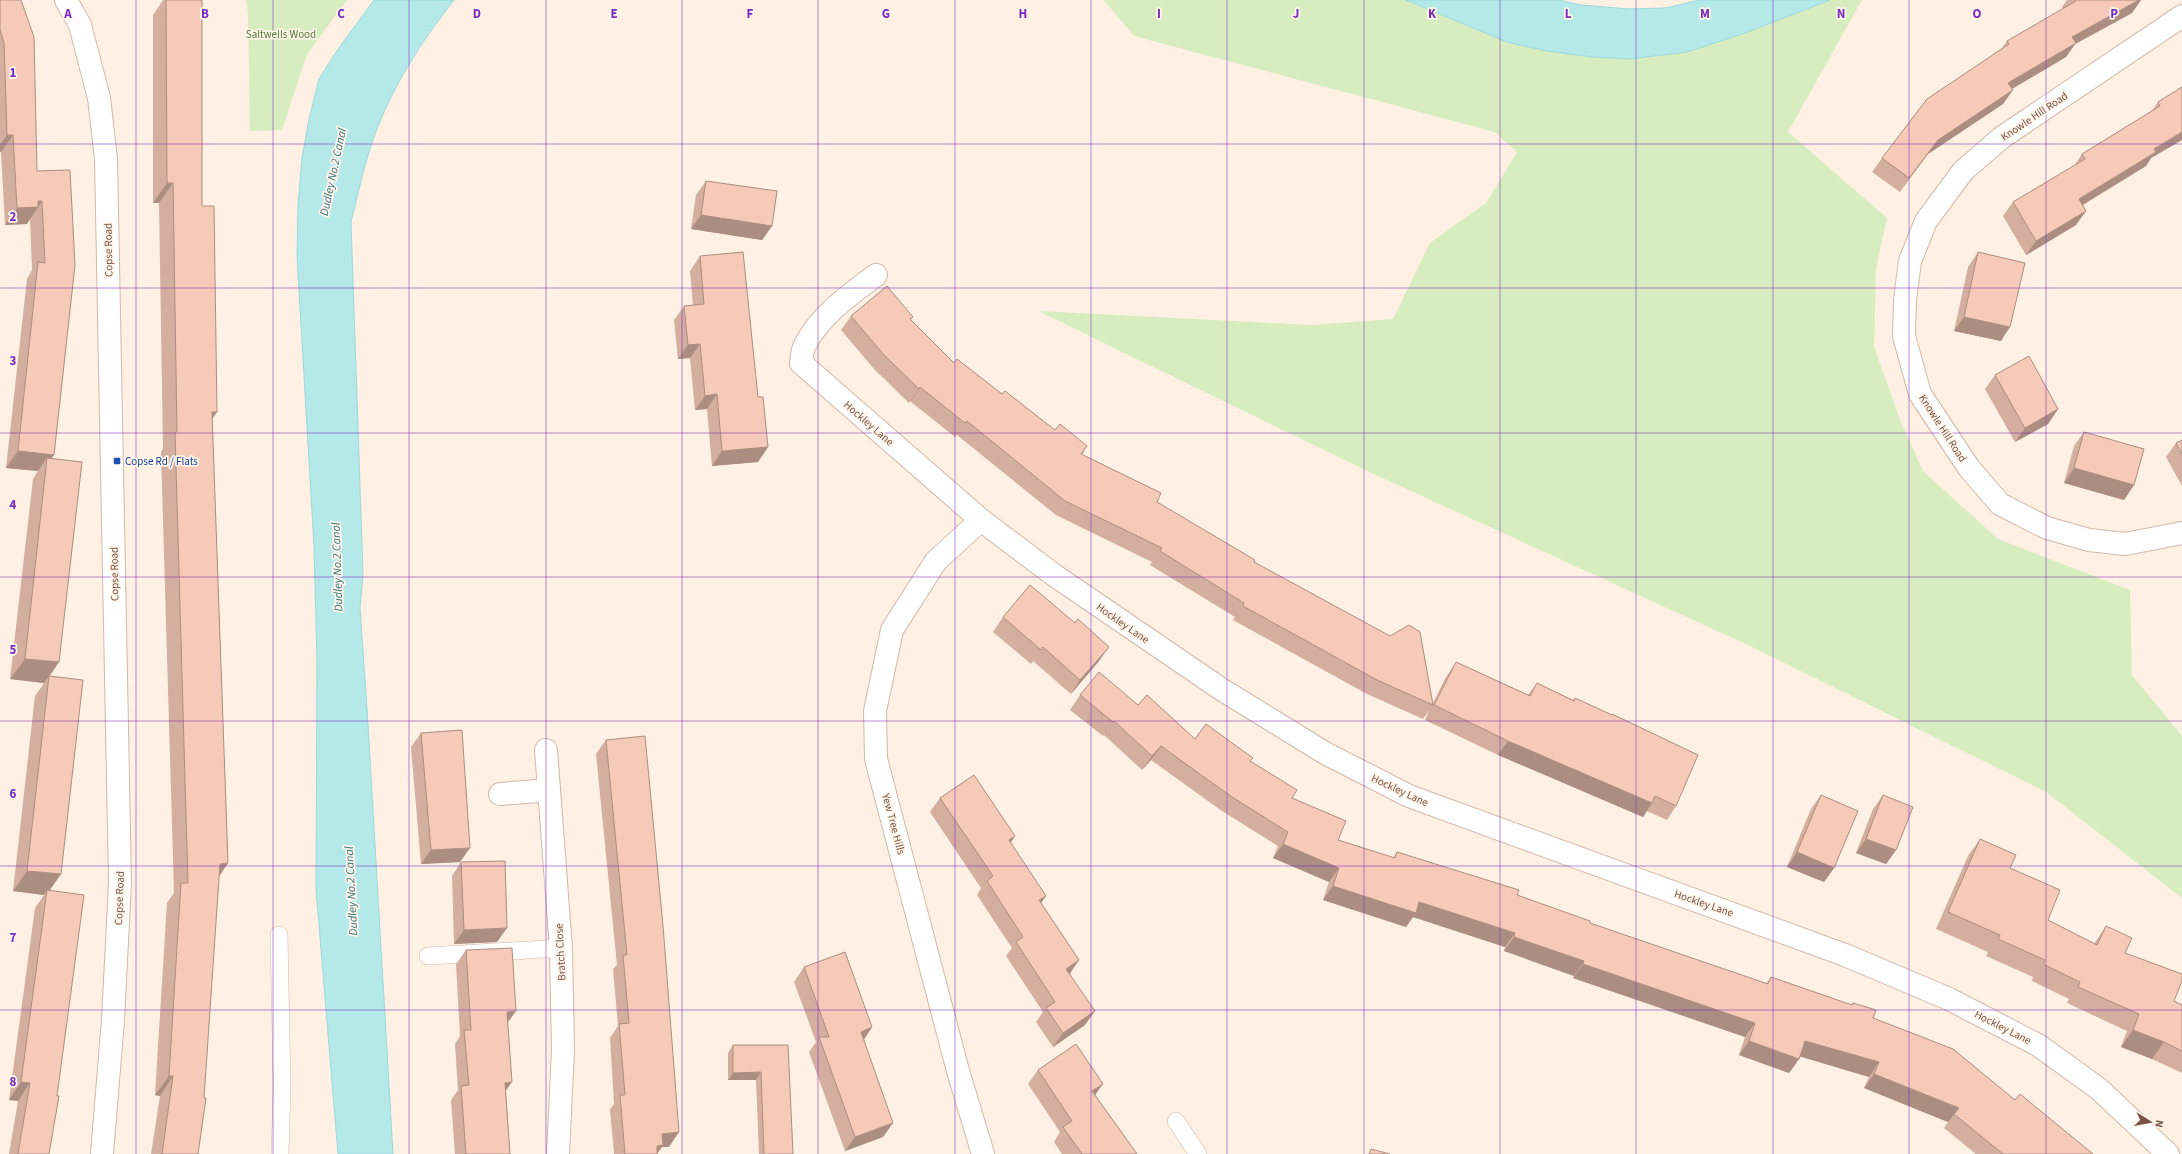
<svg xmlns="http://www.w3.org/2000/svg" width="2182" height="1154" font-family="'Source Sans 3',sans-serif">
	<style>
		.green { fill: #d7edc0 }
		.water { fill: #b5e8e9; stroke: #9bd9dc }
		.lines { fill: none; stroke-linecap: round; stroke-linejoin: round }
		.lane-casing { stroke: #d2b8aa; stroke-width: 18 }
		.street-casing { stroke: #d2b8aa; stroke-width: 24 }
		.lane { stroke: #fff; stroke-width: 17 }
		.street { stroke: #fff; stroke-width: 22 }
		.wall { fill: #d4ae9e }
		.shaded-wall { fill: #ac8d81 }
		.building { fill: #f6cab8; stroke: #ac8d81 }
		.grid { fill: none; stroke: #7b2cbf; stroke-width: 1; stroke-opacity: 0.55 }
		.transit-dot { fill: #1a4fb4; stroke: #fff5eb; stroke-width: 1.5 }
		.labels { text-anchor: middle; stroke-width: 3.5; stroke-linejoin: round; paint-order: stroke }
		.park-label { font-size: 11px; fill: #547a3b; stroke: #fff5eb }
		.street-label { font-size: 11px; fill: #785346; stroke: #fff5eb }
		.transit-label { font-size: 11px; fill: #164399; stroke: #fff5eb; text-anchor: start }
		.water-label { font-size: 12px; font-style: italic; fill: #367478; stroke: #fff5eb }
		.grid-label { font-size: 13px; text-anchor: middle; font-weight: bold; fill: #7b2cbf; stroke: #fff5eb; stroke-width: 3.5; stroke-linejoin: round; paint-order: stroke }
	</style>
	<rect width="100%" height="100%" fill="#fef0e3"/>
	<g class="green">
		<polygon points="246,0 347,0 307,54 282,130 250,131 248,13"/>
		<polygon points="1104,0 1406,0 1507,42 1547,51 1592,57 1630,59 1687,52 1748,32 1830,0 1862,0 1788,132 1887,218 1876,269 1874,346 1900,420 1923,471 1998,539 2130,590 2132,675 2182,736 2182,898 2046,792 1748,645 1365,470 1038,311 1311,325 1393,319 1430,243 1486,203 1517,152 1495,132 1134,36"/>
	</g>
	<g class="water">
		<path d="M374 0H454C421 42 392 87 374 137 364 165 358 194 351 222L363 574 360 608 368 724 393 1154H338L316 889 317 661 314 546 297 256 298 206 302 158 309 119 319 79 338 49Z"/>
		<polygon points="1406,0 1559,0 1581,5 1629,9 1666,8 1699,0 1830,0 1748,32 1687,52 1630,59 1592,57 1547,51 1507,42"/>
	</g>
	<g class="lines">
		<g class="lane-casing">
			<g id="lane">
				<polyline points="279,935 282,1088 280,1154"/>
				<polyline points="428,956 561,948"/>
				<polyline points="1176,1121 1198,1154"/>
			</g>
		</g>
		<g class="street-casing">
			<g id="street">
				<polyline points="66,0 80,25 99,98 106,159 120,883 113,1020 102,1154"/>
				<polyline points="2182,16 2001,138 1963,171 1926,221 1910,261 1905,300 1904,336 1920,394 1969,468 2000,504 2047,528 2089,540 2125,544 2182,533"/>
				<path d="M876 275C851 294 820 315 805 345 802 350 802 357 801 363L981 520 1054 575 1221 689 1325 753 1409 796 1845 955 1949 999 2038 1045 2099 1089 2168 1154"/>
				<polyline points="981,520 936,561 892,630 875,711 876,759 958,1071 983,1154"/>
				<polyline points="546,750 561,948 563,1050 558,1154"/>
				<polyline points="500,794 549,790"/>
			</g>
		</g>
		<use href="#lane" class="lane"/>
		<use href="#street" class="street"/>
	</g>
	<g class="wall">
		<polygon points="0,0 37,171 70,170 54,455 51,458 59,662 50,676 61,874 49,891 49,1154 9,1154 18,1101 9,1100 35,908 44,895 13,891 35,696 44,683 10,679 33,479 38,471 6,468 27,279 32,270 30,218 27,224 5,225 1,152 0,152"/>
		<polygon points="163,0 202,0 202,206 212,419 228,863 219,877 198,1154 151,1154 160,1096 155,1095 167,903 174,893 161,452 163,449 159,203 153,203 153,15"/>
		<polygon points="2067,0 2141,0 2132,13 2075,44 2066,57 2012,89 2003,104 1928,154 1900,192 1872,172 1882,158 2002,48 2007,41 2063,9 2062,7"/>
		<polygon points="2182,87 2182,140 2151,158 2146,166 2083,205 2076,225 2026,255 2003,216 2013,202 2074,166 2082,154 2151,112 2158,102"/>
		<polygon points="706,181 772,226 762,240 691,229 696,195"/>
		<polygon points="1978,252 2001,341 1954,331 1968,267"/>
		<polygon points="700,256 758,397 768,447 758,462 712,466 707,409 695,410 690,358 678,359 674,320 684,306 693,305 690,271"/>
		<polygon points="851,316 913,317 910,320 954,363 1002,394 1055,430 1087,446 1082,455 1254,562 1433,703 1446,677 1456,662 1528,695 1537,683 1573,700 1575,698 1676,806 1667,820 1647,811 1643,817 1498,755 1425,720 1429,711 1423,719 1367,694 1233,620 1235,617 1150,565 1152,562 1056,515 957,435 955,437 910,401 909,403 874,369 841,330"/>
		<polygon points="1995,375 2058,409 2048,424 2015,442 1985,389"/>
		<polygon points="2084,432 2134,485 2124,500 2064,483 2074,446"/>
		<polygon points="2182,440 2182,486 2166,457 2176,443"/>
		<polygon points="1003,617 1099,661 1071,694 1033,661 1031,664 993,632"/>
		<polygon points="1080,695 1138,705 1195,739 1251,761 1292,798 1338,840 1393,858 1397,852 1517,895 1590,923 1766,984 1771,977 1852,1005 1853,1003 1873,1018 2015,1100 2093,1154 1976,1154 1944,1128 1948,1122 1864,1088 1869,1077 1800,1056 1799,1059 1789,1073 1739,1055 1745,1037 1573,978 1574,976 1504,951 1505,947 1413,917 1406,927 1323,900 1329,882 1273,858 1278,846 1222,811 1151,760 1142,770 1104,735 1103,736 1070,710"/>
		<polygon points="421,733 460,862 421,864 411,747"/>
		<polygon points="606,740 669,1147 662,1147 657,1154 614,1154 610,1109 614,1104 610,1038 618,1026 613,969 617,965 596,754"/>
		<polygon points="1821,795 1834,868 1824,882 1787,867 1811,809"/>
		<polygon points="1883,795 1896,850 1886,864 1856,853 1873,809"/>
		<polygon points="940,798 1015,836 1011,842 1041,903 1079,960 1069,974 1085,1025 1053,1047 1036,1022 1043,1012 1006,956 1012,948 977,895 981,888 930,812"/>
		<polygon points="1980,839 2010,868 2048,920 2094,944 2106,926 2125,953 2174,1001 2182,1005 2182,1073 2152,1059 2121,1047 2127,1031 2067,1003 2069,999 2032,981 2033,977 1986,956 1988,952 1936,929 1968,856"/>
		<polygon points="461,862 497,942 454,944 452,876"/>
		<polygon points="466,950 508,1023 506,1092 510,1154 455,1154 451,1100 458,1090 455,1044 460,1036 456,964"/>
		<polygon points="804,967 872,1027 864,1040 883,1137 845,1151 809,1052 816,1042 794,982"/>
		<polygon points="733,1045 788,1045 793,1154 759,1154 756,1080 728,1080 728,1053"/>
		<polygon points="1038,1070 1095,1095 1137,1154 1062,1154 1054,1142 1060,1132 1028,1084"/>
	</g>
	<g class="shaded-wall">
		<polygon points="2135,0 2141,0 2132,13 2075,44 2066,57 1998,97 2008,83 2072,37"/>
		<polygon points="2013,90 2003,104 1928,154 1900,192 1938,140"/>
		<polygon points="2182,132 2182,140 2151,158 2146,166 2069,213 2079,199 2154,149"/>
		<polygon points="7,135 13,135 1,152 0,152 0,145"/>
		<polygon points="167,183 173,183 159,203 153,203"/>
		<polygon points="38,201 42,201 27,224 5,225 17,208"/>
		<polygon points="2086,211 2076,225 2026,255 2036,241"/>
		<polygon points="701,215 772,226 762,240 691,229"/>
		<polygon points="1964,317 2010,327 2001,341 1954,331"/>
		<polygon points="700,344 690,358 678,359 688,345"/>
		<polygon points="920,387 910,401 909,403 919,389"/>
		<polygon points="717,394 707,409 695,410 705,396"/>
		<polygon points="2058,409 2048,424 2015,442 2025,428"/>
		<polygon points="212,412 217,412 203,432"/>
		<polygon points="768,447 758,462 712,466 722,451"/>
		<polygon points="18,451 54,455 46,465 47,458 38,471 6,468"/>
		<polygon points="2074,468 2134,485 2124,500 2064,483"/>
		<polygon points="1109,647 1099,661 1071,694 1080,680"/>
		<polygon points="25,659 59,662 44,683 10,679"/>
		<polygon points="1508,741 1652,803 1643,817 1498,755"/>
		<polygon points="1161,746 1151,760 1142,770 1152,756"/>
		<polygon points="1015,836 1006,850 1009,840"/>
		<polygon points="1866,839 1896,850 1886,864 1856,853"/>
		<polygon points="1283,844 1339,868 1329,882 1273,858"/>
		<polygon points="470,848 460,862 421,864 431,850"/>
		<polygon points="1797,852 1834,868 1824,882 1787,867"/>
		<polygon points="228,863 214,883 220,864"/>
		<polygon points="27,871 61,874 47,894 47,890 44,895 13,891"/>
		<polygon points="1333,886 1419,902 1515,933 1505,947 1413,917 1406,927 1323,900"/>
		<polygon points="1046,896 1036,910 1039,900"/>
		<polygon points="507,928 497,942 454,944 464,930"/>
		<polygon points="1514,937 1584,961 1574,976 1504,951"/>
		<polygon points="1079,960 1069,975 1066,969"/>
		<polygon points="1583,964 1755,1023 1745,1037 1573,978"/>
		<polygon points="516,1011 506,1025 507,1012"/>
		<polygon points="1095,1011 1085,1025 1053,1047 1063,1033"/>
		<polygon points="872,1027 862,1042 861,1032"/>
		<polygon points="2133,1030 2164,1042 2152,1059 2121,1047"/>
		<polygon points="1749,1041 1799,1059 1789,1073 1739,1055"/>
		<polygon points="1805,1041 1879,1062 1869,1077 1795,1055"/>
		<polygon points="761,1072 756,1080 728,1080 733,1073"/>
		<polygon points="1874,1074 1959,1108 1948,1122 1864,1088"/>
		<polygon points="169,1076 173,1076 160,1096 155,1095"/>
		<polygon points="21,1082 30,1083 18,1101 9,1100"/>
		<polygon points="512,1082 502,1096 505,1083"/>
		<polygon points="1103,1084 1093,1098 1092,1091"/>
		<polygon points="893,1123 883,1137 845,1151 855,1137"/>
		<polygon points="679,1132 669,1147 662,1147 657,1154 651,1154 662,1134"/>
	</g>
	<g class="building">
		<polygon points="0,0 21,0 34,37 37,171 70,170 75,265 54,455 18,451 38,262 45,263 42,201 38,201 38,207 17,208 13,135 7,135 4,43 0,30"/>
		<polygon points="166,0 202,0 202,206 214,206 217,412 212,412 228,863 220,864 204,1098 206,1098 198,1154 162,1154 173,1076 169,1076 181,883 188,883 175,432 177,432 173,183 167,183"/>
		<polygon points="2075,0 2139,0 2072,37 2076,43 2008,83 2013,90 1938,140 1909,178 1882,158 1927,99 2009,44 2007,41 2076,1"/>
		<polygon points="2182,87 2182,132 2154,149 2156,152 2079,199 2086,211 2036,241 2013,202 2085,159 2082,154 2160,106 2158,102"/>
		<polygon points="706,181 777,191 772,226 701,215"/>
		<polygon points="743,252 758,397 763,397 768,447 722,451 717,394 705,396 700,344 688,345 684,306 704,304 700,256"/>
		<polygon points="1978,252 2025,263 2010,327 1964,317"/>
		<polygon points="887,286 913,317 910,319 954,363 957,359 1002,394 1005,391 1055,430 1060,424 1087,446 1081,454 1161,493 1157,502 1255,560 1254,562 1390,636 1409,625 1420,632 1433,705 1377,680 1243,606 1244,603 1160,551 1162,548 1065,501 967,421 965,423 920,387 919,389 884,355 851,316"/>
		<polygon points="2029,356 2058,409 2025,428 1995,375"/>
		<polygon points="2084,432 2144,449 2134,485 2074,468"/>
		<polygon points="2182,440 2182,454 2176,443"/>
		<polygon points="47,458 82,462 59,662 25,659"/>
		<polygon points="1030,585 1075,623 1078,619 1109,647 1080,680 1043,647 1041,650 1003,617"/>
		<polygon points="1456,662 1530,696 1537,683 1574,701 1575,698 1612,715 1612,714 1698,755 1676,806 1655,796 1652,803 1508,741 1434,705"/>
		<polygon points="1099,672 1138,705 1147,695 1195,739 1206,724 1253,758 1250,761 1297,790 1292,798 1346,821 1338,840 1395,858 1397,852 1519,890 1517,895 1590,921 1590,923 1768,984 1771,977 1852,1005 1853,1003 1876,1010 1873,1018 1953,1049 2015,1100 2020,1094 2093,1154 2003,1154 1954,1114 1959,1108 1874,1074 1879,1062 1805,1041 1799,1059 1749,1041 1755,1023 1583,964 1584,961 1514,937 1515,933 1419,902 1416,913 1333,886 1339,868 1283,844 1288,832 1232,797 1161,746 1152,756 1114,721 1113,722 1080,695"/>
		<polygon points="49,676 83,680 61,874 27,871"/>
		<polygon points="462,730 470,848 431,850 421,733"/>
		<polygon points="645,736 663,926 679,1132 662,1134 663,1145 657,1146 657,1154 625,1154 620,1095 625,1095 619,1024 629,1023 623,955 627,955 606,740"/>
		<polygon points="974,775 1015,836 1009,840 1046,896 1039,900 1079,960 1066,969 1095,1011 1063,1033 1046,1008 1055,1002 1016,942 1023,937 987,881 993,876 940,798"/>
		<polygon points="1821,795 1858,811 1834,868 1797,852"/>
		<polygon points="1883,795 1913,807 1896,850 1866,839"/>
		<polygon points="1980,839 2016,855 2010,868 2060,890 2048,920 2097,945 2106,926 2132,938 2125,953 2182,974 2182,981 2174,1001 2182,1005 2182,1051 2164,1042 2133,1030 2139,1014 2078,987 2080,982 2043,964 2045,960 1998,939 2000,935 1948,912"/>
		<polygon points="505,861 507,928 464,930 461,862"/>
		<polygon points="47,890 84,895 57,1096 59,1096 49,1154 18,1154 30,1083 21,1082"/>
		<polygon points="512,948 516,1011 507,1012 512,1082 505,1083 510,1154 466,1154 461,1086 469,1085 464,1030 471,1030 466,950"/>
		<polygon points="845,952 872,1027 861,1032 893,1123 855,1137 819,1037 829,1037 804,967"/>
		<polygon points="1076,1044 1103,1084 1092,1091 1137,1154 1082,1154 1063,1127 1072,1121 1038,1070"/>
		<polygon points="733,1045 788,1045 793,1154 764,1154 761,1072 733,1073"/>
		<polygon points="1371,1149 1390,1154 1369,1154"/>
	</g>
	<path class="grid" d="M136 0V1154M273 0V1154M409 0V1154M546 0V1154M682 0V1154M818 0V1154M955 0V1154M1091 0V1154M1227 0V1154M1364 0V1154M1500 0V1154M1636 0V1154M1773 0V1154M1909 0V1154M2046 0V1154M0 144H2182M0 288H2182M0 433H2182M0 577H2182M0 721H2182M0 866H2182M0 1010H2182"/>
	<rect class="transit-dot" x="113" y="457" width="8" height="8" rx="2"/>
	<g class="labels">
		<g class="park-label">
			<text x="281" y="38">Saltwells Wood</text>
		</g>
		<g class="street-label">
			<text transform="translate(2034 116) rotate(-34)" y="4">Knowle Hill Road</text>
			<text transform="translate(108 250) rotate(-91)" y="4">Copse Road</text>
			<text transform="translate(869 423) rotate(41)" y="4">Hockley Lane</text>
			<text transform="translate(1943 428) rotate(57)" y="4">Knowle Hill Road</text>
			<text transform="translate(114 574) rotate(-91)" y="4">Copse Road</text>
			<text transform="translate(1123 623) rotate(35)" y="4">Hockley Lane</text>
			<text transform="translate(1400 790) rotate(25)" y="4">Hockley Lane</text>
			<text transform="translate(894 824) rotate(75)" y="4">Yew Tree Hills</text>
			<text transform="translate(119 898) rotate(-88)" y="4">Copse Road</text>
			<text transform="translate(1704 903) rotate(19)" y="4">Hockley Lane</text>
			<text transform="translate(560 952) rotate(-93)" y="4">Bratch Close</text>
			<text transform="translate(2003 1027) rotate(27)" y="4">Hockley Lane</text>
		</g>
		<g class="transit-label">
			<text x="125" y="465">Copse Rd / Flats</text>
		</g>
		<g class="water-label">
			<text transform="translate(333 172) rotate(-78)" y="4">Dudley No.2 Canal</text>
			<text transform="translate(337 567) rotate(-92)" y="4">Dudley No.2 Canal</text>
			<text transform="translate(351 891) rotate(-93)" y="4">Dudley No.2 Canal</text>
		</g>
	</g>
	<g class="grid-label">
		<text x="68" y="18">A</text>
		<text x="205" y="18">B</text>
		<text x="341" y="18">C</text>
		<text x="477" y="18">D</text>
		<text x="614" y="18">E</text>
		<text x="750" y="18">F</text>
		<text x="886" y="18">G</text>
		<text x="1023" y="18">H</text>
		<text x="1159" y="18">I</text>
		<text x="1296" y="18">J</text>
		<text x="1432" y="18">K</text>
		<text x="1568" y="18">L</text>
		<text x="1705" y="18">M</text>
		<text x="1841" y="18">N</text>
		<text x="1977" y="18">O</text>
		<text x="2114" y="18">P</text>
		<text x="13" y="77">1</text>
		<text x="13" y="221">2</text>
		<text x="13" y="365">3</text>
		<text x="13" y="509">4</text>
		<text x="13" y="654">5</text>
		<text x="13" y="798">6</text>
		<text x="13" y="942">7</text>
		<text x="13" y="1086">8</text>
	</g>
	<g transform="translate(2150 1122) rotate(101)" stroke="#fff5eb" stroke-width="3" paint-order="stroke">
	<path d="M0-3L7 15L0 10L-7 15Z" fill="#785346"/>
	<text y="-6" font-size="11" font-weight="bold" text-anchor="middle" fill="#785346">N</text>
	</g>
</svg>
